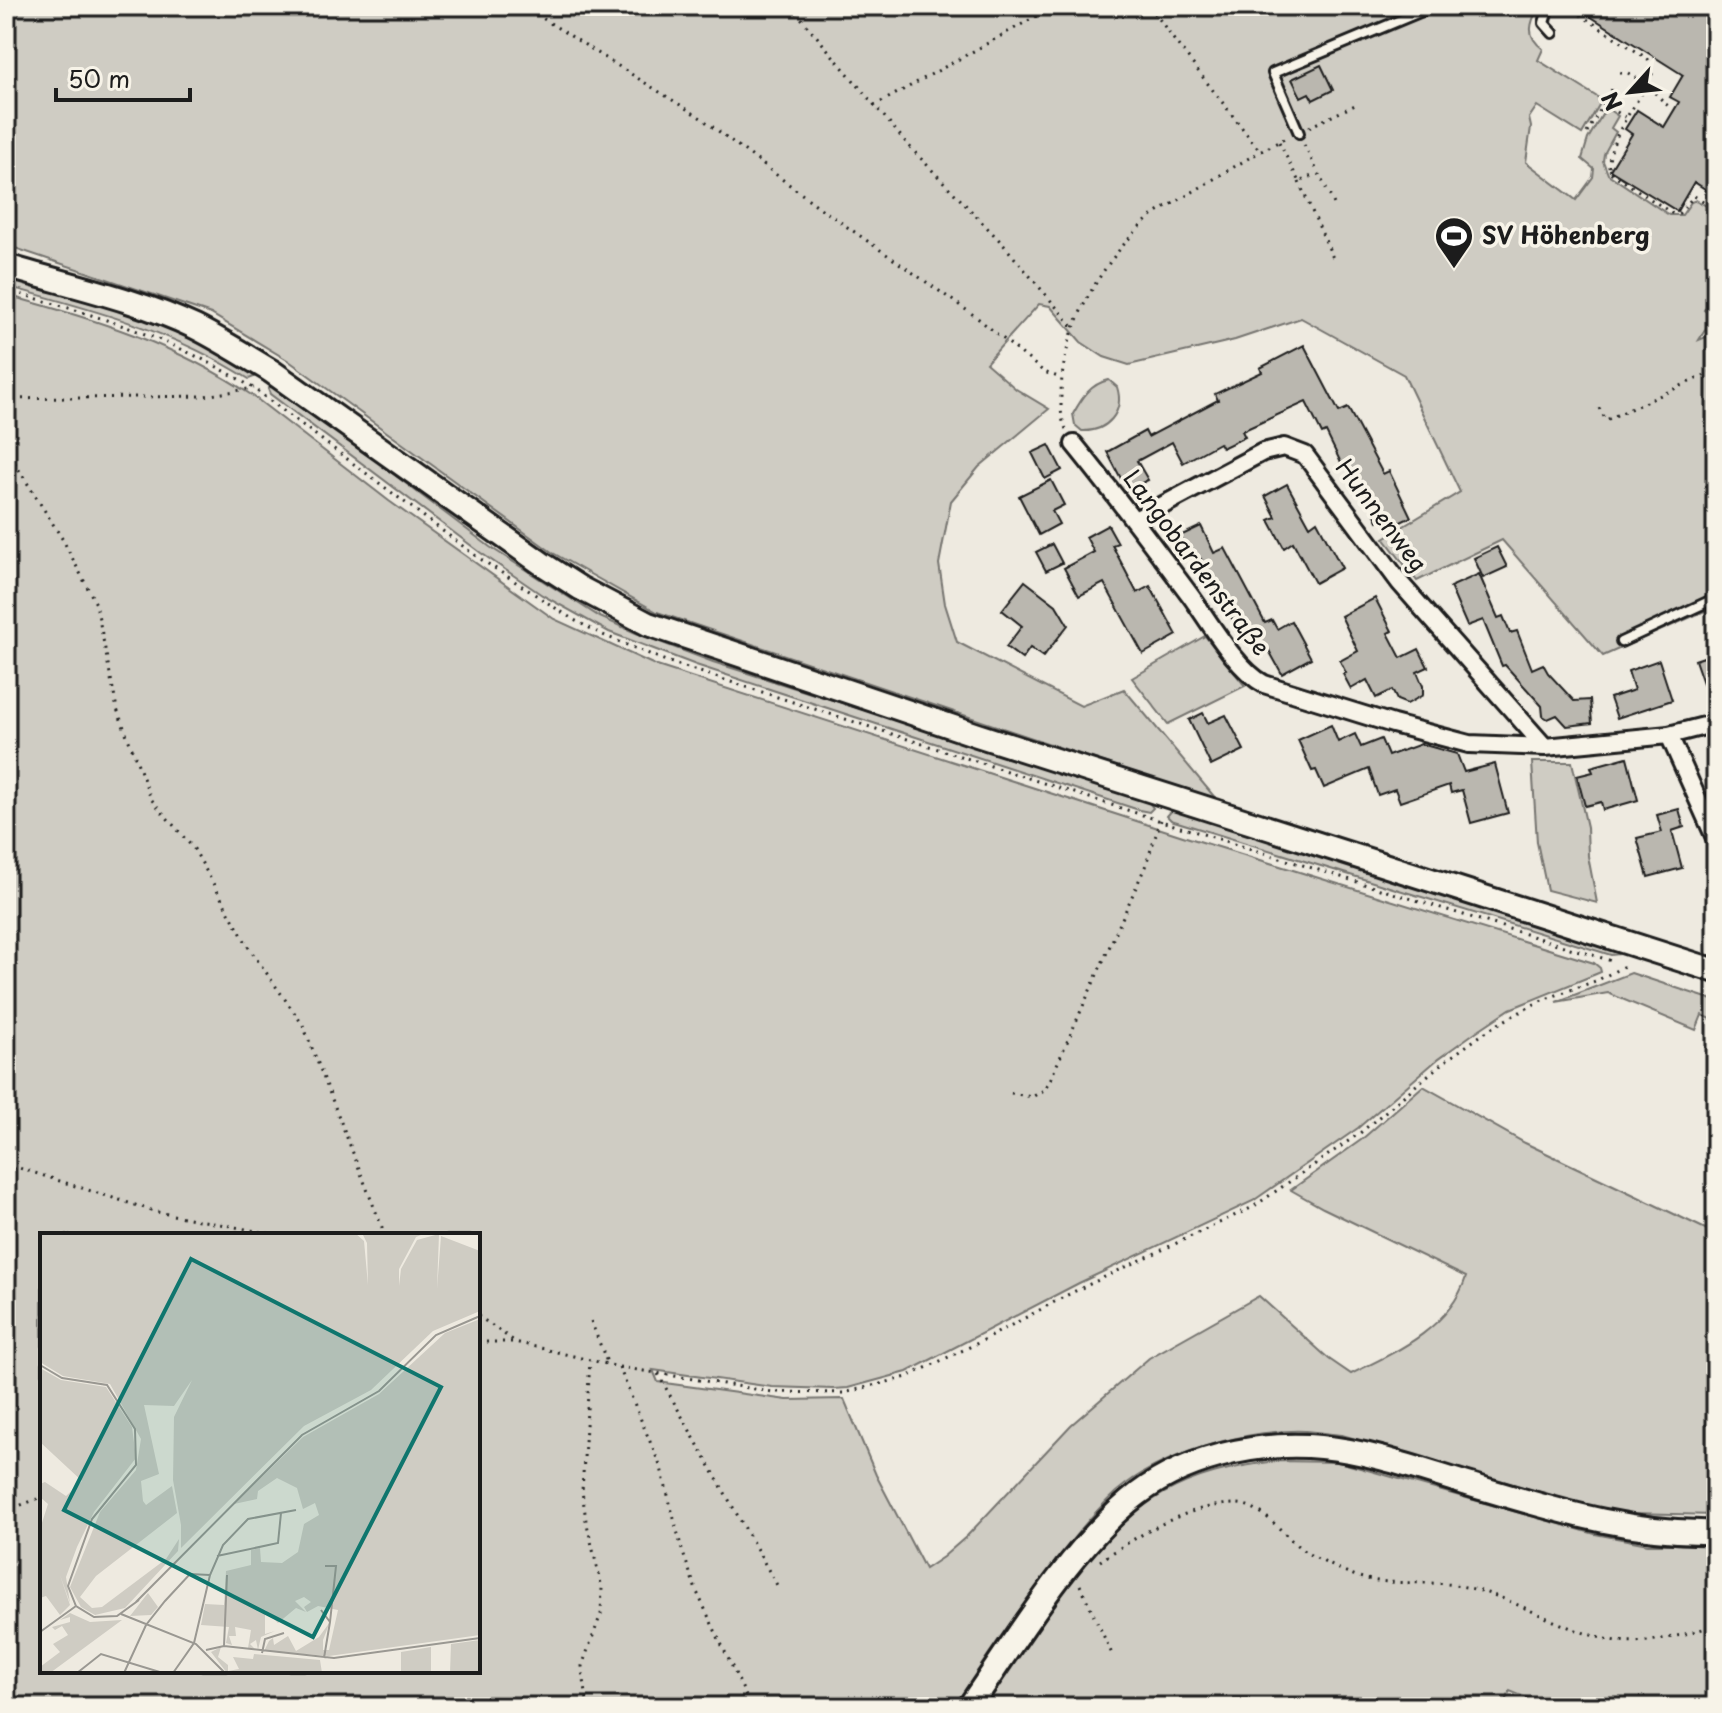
<svg xmlns="http://www.w3.org/2000/svg" width="1722" height="1713" font-family="'Playpen Sans',sans-serif">
	<style>
		.green { fill: #cfccc3; stroke: #767470; stroke-width: 2; fill-rule: evenodd }
		.building { fill: #bab7af; stroke: #1c1c1c; stroke-width: 2 }
		.lines { fill: none; stroke-linecap: round; stroke-linejoin: round }
		.lane-casing { stroke: #1c1c1c; stroke-width: 14 }
		.street-casing { stroke: #1c1c1c; stroke-width: 22 }
		.secondary-casing { stroke: #1c1c1c; stroke-width: 28 }
		.path { stroke: #1c1c1c; stroke-width: 3; stroke-dasharray: 2 6; stroke-linecap: butt }
		.lane { stroke: #f7f3e8; stroke-width: 8 }
		.street { stroke: #f7f3e8; stroke-width: 16 }
		.secondary { stroke: #f7f3e8; stroke-width: 22 }
		.labels { text-anchor: middle; stroke-width: 7; stroke-linejoin: round; paint-order: stroke }
		.poi-label { font-size: 24px; font-weight: bold; fill: #1c1c1c; stroke: #f7f3e8; text-anchor: start }
		.street-label { font-size: 24px; fill: #1c1c1c; stroke: #f7f3e8 }
		.inset-road { fill: none; stroke: #9a9892; stroke-width: 2 }
		.view { fill: #0f766e; fill-opacity: 0.15; stroke: #0f766e; stroke-width: 4 }
		.inset-edge { fill: none; stroke: #1c1c1c; stroke-width: 4 }
	</style>
	<rect width="100%" height="100%" fill="#eeeae0"/>
	<filter id="ink" filterUnits="userSpaceOnUse"><feTurbulence type="fractalNoise" baseFrequency=".0125" numOctaves="2"/><feDisplacementMap in="SourceGraphic" scale="16" xChannelSelector="R" yChannelSelector="G"/><feConvolveMatrix kernelMatrix="1 2 1 2 8 2 1 2 1" color-interpolation-filters="sRGB"/></filter>
	<g filter="url(#ink)">
		<g class="green">
			<path d="M6 6H1539C1530 23 1525 36 1543 49L1538 60 1602 100 1582 134 1537 106 1529 118 1531 127 1526 162 1576 200 1593 177 1594 169 1582 159 1588 139 1606 108 1618 116 1611 128 1616 132 1604 154 1603 161 1608 174 1669 215H1682L1691 202 1696 200 1716 211 1706 227 1716 234V291L1704 310 1713 317 1699 340 1716 333V606L1603 656 1502 540 1417 581 1384 538 1460 492 1404 375 1301 318 1235 340 1129 365 1104 357 1081 342 1050 306 1039 304 986 363 1016 389 1049 409 979 467 951 501 939 564 945 604 957 642 1081 706 1124 689 1217 800 657 612 553 553 289 361 211 314 6 245Z"/>
			<path d="M6 278C80 299 157 316 224 356 234 362 247 368 254 377L249 379C174 331 91 309 6 286Z"/>
			<path d="M6 295C95 319 176 344 253 396L389 501 554 619 657 666 1186 837 1594 963 1600 968 1601 972 1596 974 1510 1009 1477 1031 1438 1059 1358 1128 1253 1201 1079 1283 907 1372 848 1388 833 1389 772 1387 653 1370 658 1382 787 1400 844 1399 876 1475 925 1569 943 1557 967 1536 1071 1425 1149 1358 1259 1296 1329 1359 1351 1374C1396 1352 1450 1328 1466 1277L1323 1208 1291 1190 1361 1140 1423 1086 1525 1143 1716 1234V1515L1629 1513 1592 1507 1342 1435C1330 1434 1317 1432 1305 1431 1246 1429 1161 1453 1116 1492 1092 1514 1072 1540 1052 1566 1017 1612 985 1658 954 1707H6ZM478 1235V1671H42V1235Z"/>
			<path d="M1109 380 1117 387C1125 412 1107 432 1082 431L1075 425 1073 414C1082 398 1090 384 1109 380Z"/>
			<polygon points="271,386 343,436 490,547 600,617 636,633 713,662 1147,800 1153,808 1149,812 1139,810 696,665 609,632 542,595 481,553 270,394 268,389"/>
			<polygon points="1205,636 1245,686 1168,724 1132,678"/>
			<polygon points="1532,762 1572,762 1587,827 1588,856 1597,903 1547,890 1537,842"/>
			<polygon points="1173,809 1617,950 1620,954 1611,955 1171,820 1167,816"/>
			<polygon points="1631,973 1716,1001 1716,1021 1702,1015 1696,1030 1608,993 1556,1002"/>
			<path d="M1277 1461 1339 1462 1595 1534 1648 1544H1716V1707H1549L1510 1691 1504 1707H985L1076 1573C1136 1499 1182 1472 1277 1461Z"/>
		</g>
		<g class="building">
			<polygon points="1574,6 1716,6 1716,196 1694,182 1677,211 1610,170 1632,134 1625,129 1637,110 1664,127 1679,102 1670,97 1683,75"/>
			<polygon points="1321,65 1333,90 1313,100 1309,93 1301,97 1292,79"/>
			<polygon points="1304,345 1339,412 1348,408 1383,474 1389,471 1411,517 1397,524 1392,514 1378,521 1361,485 1356,487 1346,466 1343,467 1326,432 1322,434 1306,402 1242,431 1245,437 1222,448 1219,443 1183,463 1172,442 1137,461 1148,480 1127,490 1107,452 1145,431 1148,437 1218,400 1215,394 1262,372 1260,368"/>
			<polygon points="1049,445 1062,470 1045,479 1032,453"/>
			<polygon points="1051,480 1064,505 1052,511 1059,524 1039,535 1019,496"/>
			<polygon points="1287,484 1310,526 1317,521 1342,568 1315,583 1293,542 1284,548 1269,520 1276,517 1265,496"/>
			<polygon points="1108,525 1118,543 1112,545 1137,593 1150,586 1177,635 1143,654 1104,583 1079,596 1064,568 1094,552 1086,537"/>
			<polygon points="1201,526 1214,553 1225,548 1265,623 1272,620 1277,629 1291,621 1311,658 1282,674 1266,645 1258,649 1245,624 1237,628 1201,559 1193,563 1180,536"/>
			<polygon points="1052,544 1062,563 1046,571 1036,552"/>
			<polygon points="1497,547 1507,567 1483,578 1474,558"/>
			<polygon points="1479,574 1498,618 1503,616 1510,633 1517,631 1532,669 1543,664 1548,673 1574,701 1590,700 1592,723 1567,726 1557,715 1548,719 1543,716 1542,706 1505,665 1502,666 1483,620 1467,626 1450,587"/>
			<polygon points="1025,581 1056,605 1068,625 1043,657 1030,648 1022,659 1006,647 1022,626 1002,610"/>
			<polygon points="1375,598 1392,631 1388,633 1401,658 1419,649 1428,667 1417,672 1423,686 1423,695 1407,704 1397,700 1392,690 1376,698 1367,680 1351,689 1343,674 1346,673 1340,661 1358,651 1341,616"/>
			<polygon points="1716,653 1716,712 1713,712 1695,660"/>
			<polygon points="1659,660 1672,700 1617,718 1610,698 1634,690 1628,671"/>
			<polygon points="1203,713 1208,723 1226,715 1244,750 1211,766 1189,720"/>
			<polygon points="1331,725 1338,742 1355,734 1361,747 1381,739 1388,756 1421,744 1457,754 1464,772 1495,764 1508,813 1471,823 1462,790 1451,793 1449,785 1400,802 1395,789 1378,795 1369,769 1324,788 1316,770 1312,771 1298,740"/>
			<polygon points="1627,757 1638,800 1603,810 1601,802 1585,806 1577,776 1593,772 1591,767"/>
			<polygon points="1679,809 1684,827 1672,831 1682,868 1648,877 1637,838 1662,832 1657,815"/>
		</g>
		<g class="lines">
			<g class="lane-casing">
				<g id="lane">
					<polyline points="1549,6 1544,23 1553,33"/>
					<polyline points="1299,133 1273,73 1434,6"/>
					<polyline points="1621,642 1716,598"/>
				</g>
			</g>
			<g class="street-casing">
				<g id="street">
					<path d="M1074 444C1114 493 1152 544 1190 595 1209 621 1236 669 1264 684L1393 724 1469 744 1545 747 1669 735 1716 723"/>
					<polyline points="1135,520 1263,452 1284,447 1305,455 1400,583 1545,747"/>
					<polyline points="1669,735 1716,840"/>
				</g>
			</g>
			<g class="secondary-casing">
				<g id="secondary">
					<path d="M6 266C69 285 136 299 195 327 221 340 246 356 271 371L541 563 580 588 648 624 977 735 1716 971"/>
					<path d="M969 1707C1015 1641 1067 1554 1128 1502 1179 1458 1256 1441 1321 1447 1377 1452 1437 1476 1491 1491 1565 1513 1638 1534 1716 1532"/>
				</g>
			</g>
			<g class="path">
				<polyline points="523,6 701,118 823,210 975,316 1044,372 1061,378"/>
				<polyline points="791,6 909,146 1002,243 1074,328"/>
				<polyline points="1150,6 1174,40 1260,151"/>
				<polyline points="1567,6 1648,59 1653,72 1647,85 1671,109"/>
				<path d="M1620 73H1628L1647 85C1635 105 1603 148 1610 172L1673 214 1679 213 1694 196 1716 208"/>
				<polyline points="1603,104 1627,118"/>
				<polyline points="874,106 1055,6"/>
				<polyline points="1309,127 1355,105"/>
				<polyline points="1587,133 1612,89"/>
				<polyline points="1279,142 1299,182 1316,174"/>
				<polyline points="1304,145 1335,206"/>
				<polyline points="1299,182 1333,258"/>
				<path d="M6 290C93 314 177 339 253 388L476 556 574 620 603 635 666 661 1161 821 1615 962"/>
				<polyline points="1709,311 1716,300"/>
				<polyline points="6,399 204,396 254,388"/>
				<polyline points="1599,408 1606,420 1716,370"/>
				<path d="M1066 429C1061 419 1061 410 1061 399 1060 333 1098 267 1145 222 1156 212 1173 204 1186 196 1219 176 1252 155 1286 138"/>
				<polyline points="6,449 63,540 96,604 117,709 151,799 194,849 249,948 303,1025 385,1235"/>
				<polyline points="1011,1093 1032,1097 1044,1090 1051,1078 1145,867 1161,820"/>
				<polyline points="6,1173 16,1167 157,1212 277,1235"/>
				<polyline points="478,1316 514,1341"/>
				<polyline points="591,1321 608,1365"/>
				<polyline points="478,1342 515,1342 619,1367 773,1392 844,1393 907,1377 982,1341 1073,1292 1253,1207 1360,1133 1440,1065 1491,1028 1540,1001 1598,980 1628,964"/>
				<polyline points="619,1367 661,1468 682,1550 696,1590 751,1707"/>
				<polyline points="658,1374 778,1587"/>
				<polyline points="6,1511 42,1497"/>
				<path d="M1100 1561C1139 1535 1184 1506 1233 1504 1263 1502 1284 1538 1307 1553 1321 1561 1336 1568 1351 1574 1383 1588 1426 1579 1460 1586 1510 1595 1553 1626 1602 1638 1640 1648 1680 1636 1716 1625"/>
				<polyline points="1080,1585 1112,1654"/>
				<polyline points="588,1707 582,1666 601,1614 602,1588 586,1520 582,1491 590,1361"/>
			</g>
			<use href="#lane" class="lane"/>
			<use href="#street" class="street"/>
			<use href="#secondary" class="secondary"/>
		</g>
	</g>
	<defs>
		<g id="stadium-pin" transform="scale(2)"><path d="M0 17L-7.5 6A9.5 9.5 0 1 1 7.5 6Z" fill="#1c1c1c" stroke="#f7f3e8"/><path d="M0-5a6.5 5 0 1 0 0 10a6.5 5 0 1 0 0-10ZM-3.5-1.8h7v3.6h-7Z" fill="#fff"/></g>
	</defs>
	<g fill-rule="evenodd">
		<use href="#stadium-pin" x="1454" y="236"/>
	</g>
	<g class="labels">
		<g class="poi-label">
			<text x="1482" y="244">SV Höhenberg</text>
		</g>
		<g class="street-label">
			<text transform="translate(1381 516) rotate(53)" y="8">Hunnenweg</text>
			<text transform="translate(1196 563) rotate(53)" y="8">Langobardenstraße</text>
		</g>
	</g>
	<g transform="translate(40 1233)">
		<rect width="440" height="440" fill="#eeeae0"/>
		<path d="M1 0H315L324 8 328 52 327 10 322 0H386L376 4 359 36V53L361 36 377 7 399 1 397 56 401 3 440 18V78L393 98 331 157 264 193 141 315V292L133 247 134 184 152 147 134 173 104 172 119 241 101 248 103 268 106 272 132 253 137 280 56 343 40 364 52 375 62 374 126 326 139 306 138 318 85 375 55 382 41 374 30 354 60 279 96 237 101 206 70 151 23 143 0 129ZM440 86V402L289 423 224 418 229 408 233 405 234 412 248 403 256 418 279 404 290 389 283 407V417H289L298 377 278 373 267 379 264 374 271 369 264 364 255 368 266 379 256 375 238 390 225 377V401L235 398 221 404 218 417 216 407 210 411 215 416 208 415 211 397 195 394 196 403H189L192 412 186 410 189 394 161 392 165 371 184 372 186 338 211 332V317L220 315 221 329 242 330 258 319 264 291 279 282 275 270 263 276 257 255 237 245 218 258 217 266 194 271 263 204 339 161 405 100ZM0 135 21 147 66 154 92 194 96 225 54 279 37 314 26 344 30 370 20 342 30 372 20 382 6 363 0 365V296L8 271 0 264V251L5 249 26 263 42 248 0 209ZM108 360 118 374 111 382 90 383ZM30 380 50 389 82 387 10 440H0V434L20 419 13 411 28 402 22 393 15 397 12 394 30 389V384L20 387ZM440 407V440H410L411 411ZM181 414 178 424 188 432V438L199 436 193 424 213 426 214 421 280 427 282 440H187L171 419ZM391 414V440H361V419Z" fill="#cfccc3"/>
		<path class="inset-road" d="M0 132 22 145 67 152 95 196 96 232 52 286 28 353 36 373 54 384 77 383 99 367M177 323 238 310 241 280M285 333H296L290 389M96 369 262 202 339 158 396 102 440 83M281 377 290 389 284 425M81 381 156 411 185 440M0 399 36 373M184 413 187 342M166 417 184 413 294 425 440 405M222 420 225 406 244 400M37 440 61 421 123 440M84 440 106 392 125 368 150 341 170 342M133 440 154 410 170 342 183 312 208 286 256 277"/>
		<path class="view" d="M151 26 401 154 273 404 24 277Z"/>
		<rect width="440" height="440" class="inset-edge"/>
	</g>
	<rect width="1722" height="1713" fill="none" stroke="#f7f3e8" stroke-width="32"/>
	<rect x="16" y="16" width="1690" height="1681" fill="none" stroke="#1c1c1c" stroke-width="3" filter="url(#ink)"/>
	<g transform="translate(1630 92) rotate(243)" stroke="#f7f3e8" stroke-width="6" paint-order="stroke">
	<path d="M0-6L14 30L0 20L-14 30Z" fill="#1c1c1c"/>
	<text y="-12" font-size="22" font-weight="bold" text-anchor="middle" fill="#1c1c1c">N</text>
	</g>
	<path d="M56 88v12h134v-12" fill="none" stroke="#1c1c1c" stroke-width="4"/>
	<text x="68" y="88" font-size="24" fill="#1c1c1c" stroke="#f7f3e8" stroke-width="6" paint-order="stroke">50 m</text>
</svg>
